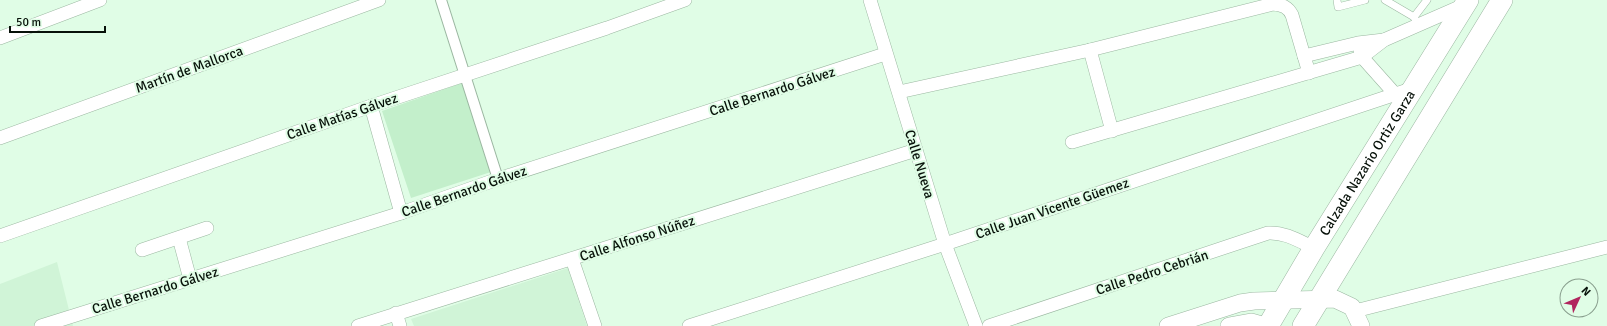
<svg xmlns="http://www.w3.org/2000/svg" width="1607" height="326" font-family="Signika,sans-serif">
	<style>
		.built { fill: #d0f4d7 }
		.green { fill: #c3efcb }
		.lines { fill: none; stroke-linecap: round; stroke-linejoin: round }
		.service-casing { stroke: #9bb7a1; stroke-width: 8 }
		.pedestrian-casing { stroke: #9bb7a1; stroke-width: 12 }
		.minor-casing { stroke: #9bb7a1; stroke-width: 14 }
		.tertiary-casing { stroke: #9bb7a1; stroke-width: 18 }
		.primary-casing { stroke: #9bb7a1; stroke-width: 22 }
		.service { stroke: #fff; stroke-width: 7 }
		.pedestrian { stroke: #fff; stroke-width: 10 }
		.minor { stroke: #fff; stroke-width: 13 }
		.tertiary { stroke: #fff; stroke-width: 17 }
		.primary { stroke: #fff; stroke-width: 21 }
		.labels { text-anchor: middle; stroke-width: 4; stroke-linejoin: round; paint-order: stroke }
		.street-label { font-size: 14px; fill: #071109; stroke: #e0fde6 }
	</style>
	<rect width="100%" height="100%" fill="#e0fde6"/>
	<g class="built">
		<polygon points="57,262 73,326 0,326 0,284"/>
		<polygon points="568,268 587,326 414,326 411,319"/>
	</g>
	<polygon class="green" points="465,82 494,171 411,198 382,111"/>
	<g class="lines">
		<g class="service-casing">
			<g id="service">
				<polyline points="1337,0 1338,7 1365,0"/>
				<polyline points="1385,0 1414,17 1418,25"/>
				<polyline points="1414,17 1427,0"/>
			</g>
		</g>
		<g class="pedestrian-casing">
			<polyline id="pedestrian" points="441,0 498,179"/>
		</g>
		<g class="minor-casing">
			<g id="minor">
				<polyline points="870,0 945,244 976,326"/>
				<polyline points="0,38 100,0"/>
				<polyline points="1090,50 1112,131"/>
				<polyline points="1360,50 1362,57 1395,94"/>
				<polyline points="1304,56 1358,43 1384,40"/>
				<path d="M899 92 1090 50 1273 4C1283 5 1288 7 1292 15L1309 73"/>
				<polyline points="371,106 401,213"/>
				<polyline points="0,138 379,0"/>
				<polyline points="1072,142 1362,57 1384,40 1464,5"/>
				<polyline points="0,236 371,106 607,28 685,0"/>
				<polyline points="179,238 190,279"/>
				<polyline points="142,250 207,228"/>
				<polyline points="572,259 595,326"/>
				<polyline points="1355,311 1607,247"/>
				<polyline points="396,313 400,326"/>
				<polyline points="41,326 401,213 498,179 885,54"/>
				<polyline points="358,326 916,150"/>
				<polyline points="689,326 945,244 1414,88"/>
				<path d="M989 326 1268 233C1285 232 1299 241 1314 248"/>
			</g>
		</g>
		<g class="tertiary-casing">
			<g id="tertiary">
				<polyline points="1168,326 1240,303 1254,301 1335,299 1352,307 1361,326"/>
				<polyline points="1229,326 1251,322 1265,326"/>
			</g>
		</g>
		<g class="primary-casing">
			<g id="primary">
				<path id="s1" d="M1268 326 1314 248 1468 0"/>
				<polyline points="1303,326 1502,0"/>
			</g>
		</g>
		<use href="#service" class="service"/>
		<use href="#pedestrian" class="pedestrian"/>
		<use href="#minor" class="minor"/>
		<use href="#tertiary" class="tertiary"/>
		<use href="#primary" class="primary"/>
	</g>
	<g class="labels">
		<g class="street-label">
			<text transform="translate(189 69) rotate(-20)" y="5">Martín de Mallorca</text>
			<text transform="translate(772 91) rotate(-18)" y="5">Calle Bernardo Gálvez</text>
			<text transform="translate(342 116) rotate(-19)" y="5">Calle Matías Gálvez</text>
			<text dy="5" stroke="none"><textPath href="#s1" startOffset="191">Calzada Nazario Ortiz Garza</textPath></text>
			<text transform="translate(920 164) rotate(73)" y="5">Calle Nueva</text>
			<text transform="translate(464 191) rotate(-19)" y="5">Calle Bernardo Gálvez</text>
			<text transform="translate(1052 208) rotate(-19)" y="5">Calle Juan Vicente Güemez</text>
			<text transform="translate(637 238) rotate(-18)" y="5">Calle Alfonso Núñez</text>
			<text transform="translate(1152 272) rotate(-18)" y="5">Calle Pedro Cebrián</text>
			<text transform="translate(155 290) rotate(-17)" y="5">Calle Bernardo Gálvez</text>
		</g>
	</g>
	<g transform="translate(1579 298) rotate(46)"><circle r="19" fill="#e0fde6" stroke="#899f8e"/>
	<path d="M0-3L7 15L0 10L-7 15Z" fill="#b1255e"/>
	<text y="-6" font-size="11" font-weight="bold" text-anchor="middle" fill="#071109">N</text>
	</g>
	<path d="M10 26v6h95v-6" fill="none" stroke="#071109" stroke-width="2"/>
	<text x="16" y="26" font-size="12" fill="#071109" stroke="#e0fde6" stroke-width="3" paint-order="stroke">50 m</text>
</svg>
